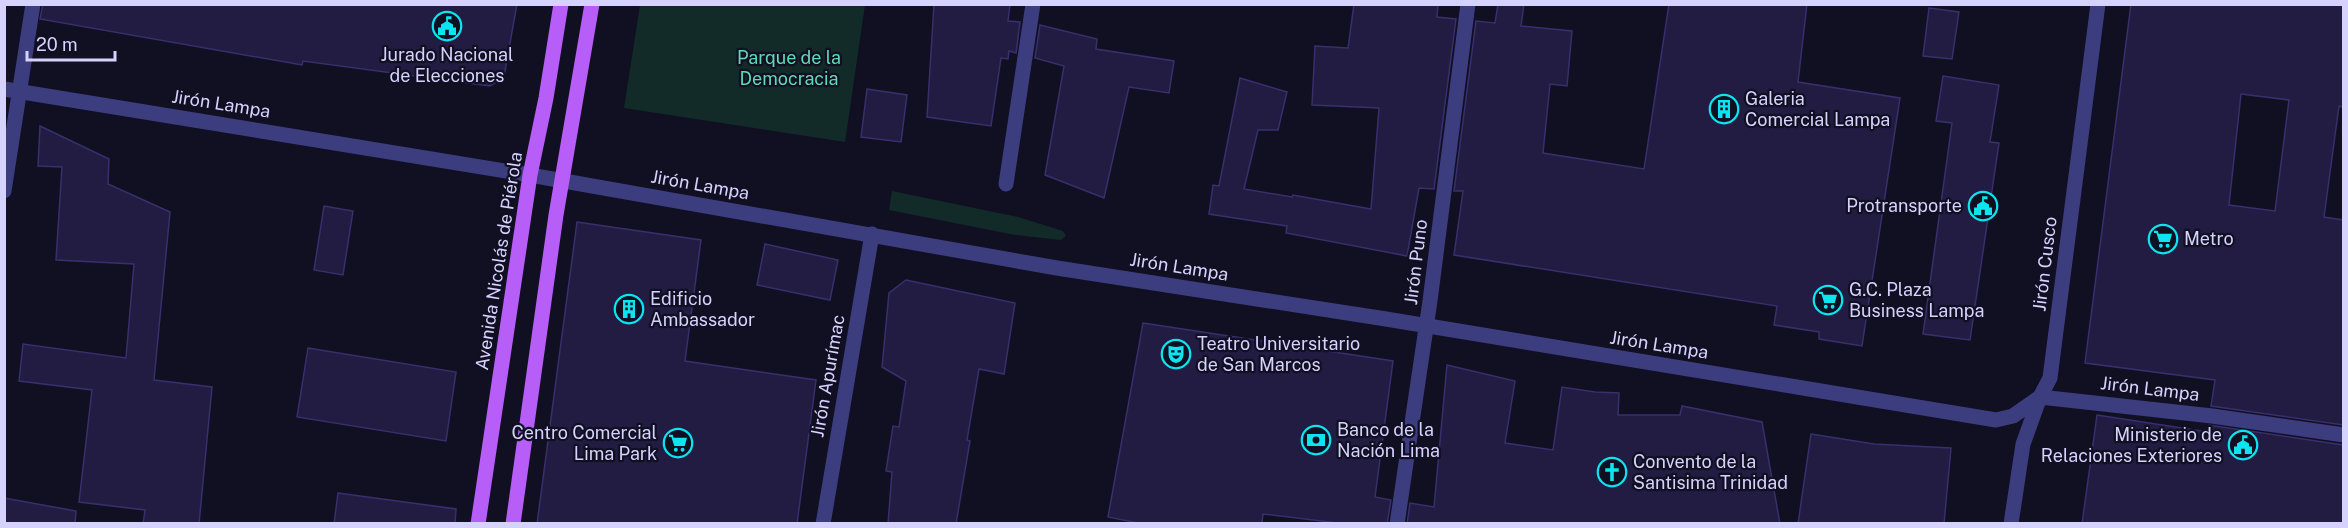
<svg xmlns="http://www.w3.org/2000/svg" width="2348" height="528" font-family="'Public Sans',sans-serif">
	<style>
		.green { fill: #122b29 }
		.building { fill: #221c42; stroke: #382f6d; stroke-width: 1.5; fill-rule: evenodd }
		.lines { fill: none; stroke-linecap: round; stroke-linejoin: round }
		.minor { stroke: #3c3d7f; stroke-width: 15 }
		.major { stroke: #b65ef7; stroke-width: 15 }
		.labels { text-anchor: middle; stroke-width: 4.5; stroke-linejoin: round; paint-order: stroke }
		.poi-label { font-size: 18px; fill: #d5d2fd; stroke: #110f22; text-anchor: start }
		.park-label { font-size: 18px; fill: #61d9b5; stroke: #110f22 }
		.street-label { font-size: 18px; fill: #d5d2fd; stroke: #110f22 }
	</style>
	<rect width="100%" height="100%" fill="#110f22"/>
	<g class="green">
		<polygon points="640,5 865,5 845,142 624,108"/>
		<polygon points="892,191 1018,217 1063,231 1066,236 1061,240 1015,235 889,210"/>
	</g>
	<g class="building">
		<polygon points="43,4 517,4 504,77 490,86 303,61 302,65 40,19"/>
		<polygon points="934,4 1010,4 1008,21 1020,22 1016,53 1009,51 1008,59 1001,58 991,126 927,117"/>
		<polygon points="1354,4 1438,4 1437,17 1456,19 1434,189 1419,188 1407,256 1286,233 1287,226 1209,214 1213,185 1219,186 1240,78 1287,92 1278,130 1258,130 1244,189 1292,197 1293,195 1371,209 1379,108 1312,105 1315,46 1348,48"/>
		<polygon points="1498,4 1524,4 1521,26 1572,31 1567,86 1550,84 1543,153 1644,169 1669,4 1807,4 1798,82 1900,98 1862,346 1819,339 1819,332 1774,325 1777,306 1454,255 1463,191 1454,191 1476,21 1495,23"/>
		<path d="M2131 4H2343V107L2339 106 2324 217 2343 220V425L2211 406 2215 380 2085 363ZM2241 94 2289 100 2275 211 2229 205Z"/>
		<polygon points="1929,8 1959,12 1952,59 1923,56"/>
		<polygon points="1040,25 1097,39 1096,49 1174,61 1169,93 1129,87 1104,198 1045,175 1064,66 1035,58"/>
		<polygon points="1943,76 1999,85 1990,142 1999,143 1970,340 1923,334 1952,123 1936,121"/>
		<polygon points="867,89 907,95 901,142 861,137"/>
		<polygon points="40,126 109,159 108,184 170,212 154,380 212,387 199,524 143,524 145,510 79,502 92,390 19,381 23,344 126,358 134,264 56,260 62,167 38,166"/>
		<polygon points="324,206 353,211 343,275 314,270"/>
		<polygon points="577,222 701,240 685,361 816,380 797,524 537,524"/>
		<polygon points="765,244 838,260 830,300 757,285"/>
		<polygon points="906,280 1015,303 1004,374 979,369 967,440 970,441 956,524 888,524 892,472 886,471 893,426 899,427 906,381 882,367 889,293"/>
		<polygon points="1143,323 1393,361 1375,497 1391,500 1387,524 1346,524 1263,514 1262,524 1143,524 1108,517"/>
		<polygon points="308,348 456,372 446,441 297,417"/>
		<polygon points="1447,365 1515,381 1505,443 1553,450 1562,387 1595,392 1619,393 1618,415 1680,415 1682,406 1762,422 1780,524 1407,524 1410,503 1434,507"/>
		<polygon points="2097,415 2208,432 2209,425 2343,445 2343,524 2082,524"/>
		<polygon points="1811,434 1874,444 1951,448 1944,524 1798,524"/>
		<polygon points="338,493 456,509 455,524 334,524"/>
		<polygon points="4,498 76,511 75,524 4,524"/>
	</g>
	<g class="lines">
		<g class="minor">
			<polyline points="4,89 530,175 1057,268 1386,319 1996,420 2013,416 2040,397 2212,416 2344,435"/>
			<polyline points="1006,184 1033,4"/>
			<polyline points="4,191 33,4"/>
			<polyline points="823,524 872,234"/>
			<polyline points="1397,524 1430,301 1468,4"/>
			<polyline points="2011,524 2023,444 2040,397 2050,378 2098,4"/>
		</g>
		<g class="major">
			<polyline points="478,524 530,175 546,98 561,4"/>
			<polyline points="513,524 556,215 592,4"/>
		</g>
	</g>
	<defs>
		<g id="civic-ring" transform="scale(1.5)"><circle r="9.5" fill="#110f22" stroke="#0ce4ef" stroke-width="1.5"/><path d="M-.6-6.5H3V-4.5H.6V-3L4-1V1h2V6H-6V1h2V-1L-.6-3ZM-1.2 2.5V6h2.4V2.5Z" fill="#0ce4ef"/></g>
		<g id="building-ring" transform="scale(1.5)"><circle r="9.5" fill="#110f22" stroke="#0ce4ef" stroke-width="1.5"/><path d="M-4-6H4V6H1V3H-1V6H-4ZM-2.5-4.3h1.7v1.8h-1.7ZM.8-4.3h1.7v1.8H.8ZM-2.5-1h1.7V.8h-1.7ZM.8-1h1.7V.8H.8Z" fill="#0ce4ef"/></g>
		<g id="supermarket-ring" transform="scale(1.5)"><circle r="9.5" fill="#110f22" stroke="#0ce4ef" stroke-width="1.5"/><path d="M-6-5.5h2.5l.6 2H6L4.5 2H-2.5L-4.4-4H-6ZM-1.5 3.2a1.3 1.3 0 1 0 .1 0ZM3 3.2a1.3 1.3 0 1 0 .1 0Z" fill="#0ce4ef"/></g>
		<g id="theatre-ring" transform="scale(1.5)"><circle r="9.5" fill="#110f22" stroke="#0ce4ef" stroke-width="1.5"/><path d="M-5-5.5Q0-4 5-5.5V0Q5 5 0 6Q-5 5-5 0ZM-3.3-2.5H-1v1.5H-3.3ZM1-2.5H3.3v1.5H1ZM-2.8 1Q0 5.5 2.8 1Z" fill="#0ce4ef"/></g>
		<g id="bank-ring" transform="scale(1.5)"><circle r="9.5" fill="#110f22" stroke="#0ce4ef" stroke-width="1.5"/><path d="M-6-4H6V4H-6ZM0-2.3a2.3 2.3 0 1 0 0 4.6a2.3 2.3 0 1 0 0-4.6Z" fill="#0ce4ef"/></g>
		<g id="church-ring" transform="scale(1.5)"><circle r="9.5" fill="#110f22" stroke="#0ce4ef" stroke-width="1.5"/><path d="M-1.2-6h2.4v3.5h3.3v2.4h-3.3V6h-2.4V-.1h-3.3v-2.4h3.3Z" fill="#0ce4ef"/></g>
	</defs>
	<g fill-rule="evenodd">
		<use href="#civic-ring" x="447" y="26"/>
		<use href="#building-ring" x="1724" y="109"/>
		<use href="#civic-ring" x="1983" y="206"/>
		<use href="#supermarket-ring" x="2163" y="239"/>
		<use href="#supermarket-ring" x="1828" y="300"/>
		<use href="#building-ring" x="629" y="309"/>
		<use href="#theatre-ring" x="1176" y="354"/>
		<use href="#bank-ring" x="1316" y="440"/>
		<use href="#supermarket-ring" x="678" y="443"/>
		<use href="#civic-ring" x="2243" y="445"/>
		<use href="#church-ring" x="1612" y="472"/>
	</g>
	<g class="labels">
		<g class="poi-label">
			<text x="447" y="61" text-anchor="middle">Jurado Nacional<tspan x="447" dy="21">de Elecciones</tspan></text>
			<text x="1745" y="105">Galeria<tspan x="1745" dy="21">Comercial Lampa</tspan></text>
			<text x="1962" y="212" text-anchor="end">Protransporte</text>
			<text x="2184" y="245">Metro</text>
			<text x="1849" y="296">G.C. Plaza<tspan x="1849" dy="21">Business Lampa</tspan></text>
			<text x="650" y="305">Edificio<tspan x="650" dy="21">Ambassador</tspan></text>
			<text x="1197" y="350">Teatro Universitario<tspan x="1197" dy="21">de San Marcos</tspan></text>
			<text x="1337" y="436">Banco de la<tspan x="1337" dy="21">Nación Lima</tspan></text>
			<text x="657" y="439" text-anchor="end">Centro Comercial<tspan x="657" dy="21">Lima Park</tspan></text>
			<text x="2222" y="441" text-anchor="end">Ministerio de<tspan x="2222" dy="21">Relaciones Exteriores</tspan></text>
			<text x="1633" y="468">Convento de la<tspan x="1633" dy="21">Santisima Trinidad</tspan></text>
		</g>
		<g class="park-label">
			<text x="789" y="64">Parque de la<tspan x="789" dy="21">Democracia</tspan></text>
		</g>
		<g class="street-label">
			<text transform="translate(221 104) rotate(9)" y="6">Jirón Lampa</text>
			<text transform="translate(700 185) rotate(10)" y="6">Jirón Lampa</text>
			<text transform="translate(499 261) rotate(-81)" y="6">Avenida Nicolás de Piérola</text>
			<text transform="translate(1416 262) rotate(-83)" y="6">Jirón Puno</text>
			<text transform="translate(2045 264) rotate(-83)" y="6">Jirón Cusco</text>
			<text transform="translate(1179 267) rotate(9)" y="6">Jirón Lampa</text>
			<text transform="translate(1659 345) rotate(9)" y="6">Jirón Lampa</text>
			<text transform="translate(828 376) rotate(-80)" y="6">Jirón Apurímac</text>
			<text transform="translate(2150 389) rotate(7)" y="6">Jirón Lampa</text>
		</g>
	</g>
	<rect width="2348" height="528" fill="none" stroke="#d5d2fd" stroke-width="12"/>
	<path d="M27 51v9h88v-9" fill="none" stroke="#d5d2fd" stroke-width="3"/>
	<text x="36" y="51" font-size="18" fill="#d5d2fd" stroke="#110f22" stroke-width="4.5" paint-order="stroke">20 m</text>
</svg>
